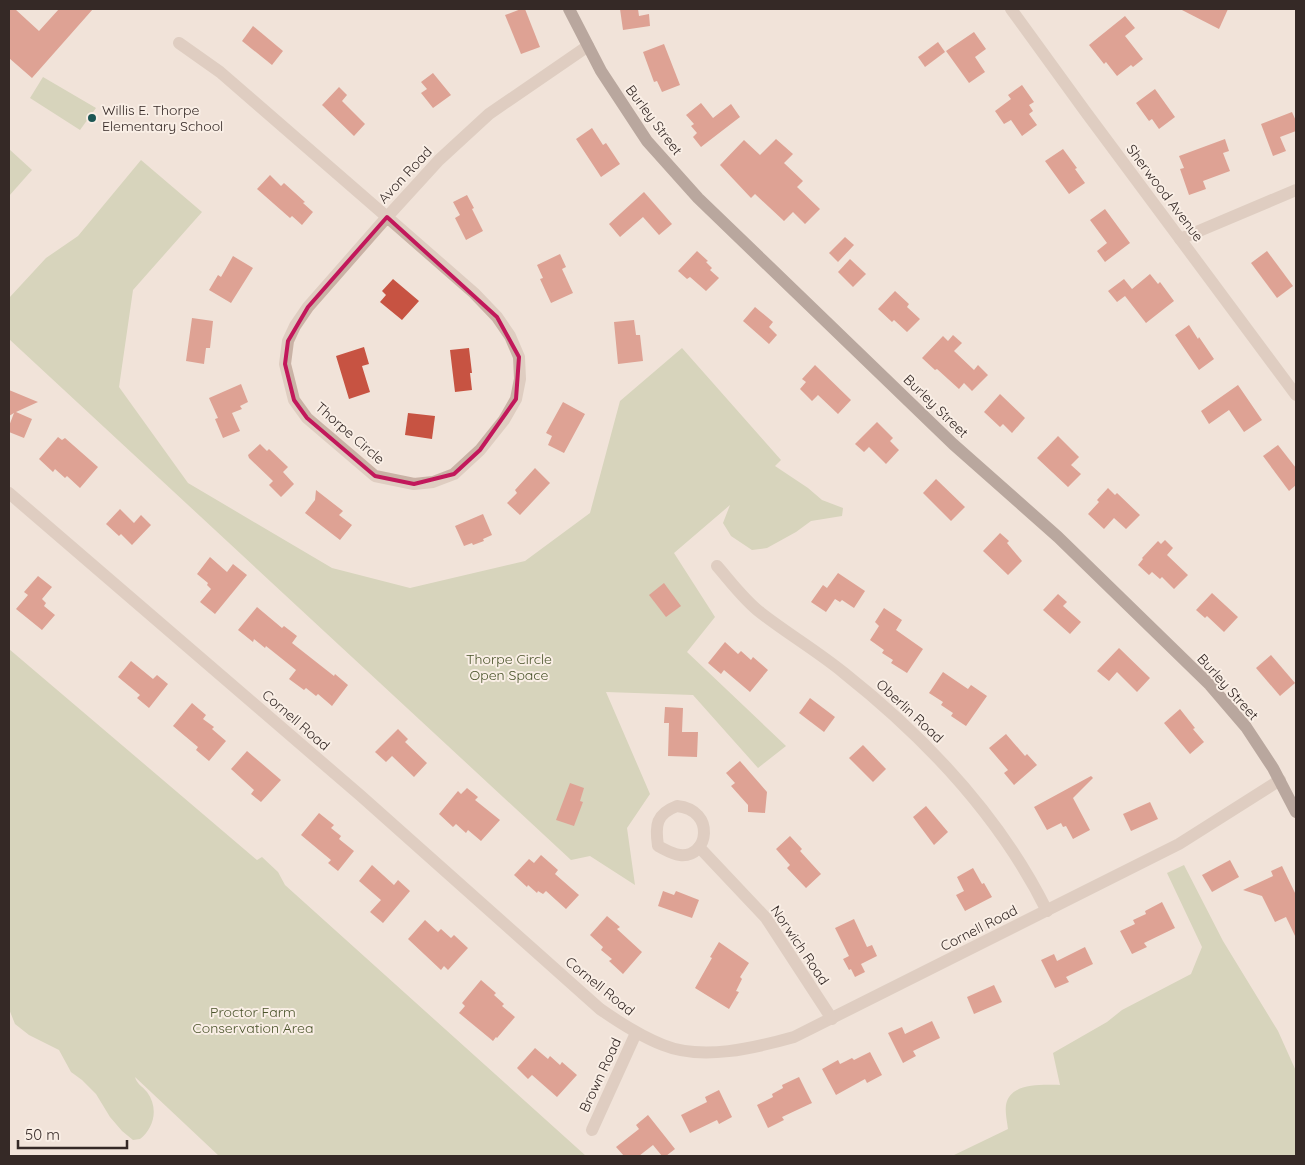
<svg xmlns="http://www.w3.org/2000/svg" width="1305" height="1165" font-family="Quicksand,sans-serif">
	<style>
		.green { fill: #b8c099 }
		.building { fill: #c75342 }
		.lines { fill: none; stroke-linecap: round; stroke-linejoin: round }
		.minor { stroke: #c9b2a5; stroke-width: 12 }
		.major { stroke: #775e57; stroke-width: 12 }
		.marked { fill: none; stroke: #c2185b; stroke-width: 4; stroke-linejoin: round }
		.poi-dot { fill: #1c5654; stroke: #f9eee5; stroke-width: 2 }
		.labels { text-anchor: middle; stroke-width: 4; stroke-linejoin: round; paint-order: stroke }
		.poi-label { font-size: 14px; fill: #352926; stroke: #f9eee5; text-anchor: start }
		.street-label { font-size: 14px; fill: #352926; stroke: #f9eee5 }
		.park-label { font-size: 14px; fill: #49532a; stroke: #f9eee5 }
	</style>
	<rect width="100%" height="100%" fill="#f1e3d9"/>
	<g class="green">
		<polygon points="43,77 96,108 80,130 30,98"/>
		<polygon points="9,149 32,170 9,196"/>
		<polygon points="141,160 202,212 133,290 119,387 188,483 332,568 410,588 525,561 590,513 620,401 682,348 781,460 775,466 808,488 822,500 843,508 842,516 811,521 796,532 767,548 752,550 731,536 723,523 730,505 674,553 715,617 687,652 786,746 758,768 693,695 606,692 650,794 627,828 635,885 590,856 571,860 9,339 9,298 46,258 78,236"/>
		<path d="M9 649 257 860 262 857 278 872 285 885 586 1156H219L135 1077C137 1084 142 1086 147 1092 159 1108 154 1128 140 1139L133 1140 122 1131 110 1117 96 1094 82 1080 71 1072 59 1050 29 1035 15 1024 9 1009Z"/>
		<path d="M1184 865 1223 941 1278 1031 1296 1071V1156H952L1008 1129C1007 1121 1005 1113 1006 1105 1010 1082 1043 1085 1060 1085L1053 1053 1107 1022 1122 1010 1191 974 1202 947 1167 873Z"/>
	</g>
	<g class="building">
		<polygon points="9,9 15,9 39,31 59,9 93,9 32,78 9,58"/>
		<polygon points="521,9 525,9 540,47 521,54 505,15"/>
		<polygon points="620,9 638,9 639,16 649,14 650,26 623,30"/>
		<polygon points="1180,9 1228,9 1219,29"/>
		<polygon points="1125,16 1135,28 1125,36 1143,59 1133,67 1131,65 1117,76 1106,62 1104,64 1089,45"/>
		<polygon points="253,26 283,51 272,65 242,41"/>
		<polygon points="974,32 986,49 975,57 985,72 969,83 946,51"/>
		<polygon points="938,42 945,52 925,67 918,57"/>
		<polygon points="664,44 680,85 662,92 657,81 654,82 643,52"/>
		<polygon points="433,73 451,95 433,108 421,93 427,89 421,82"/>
		<polygon points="1022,85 1034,102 1029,105 1033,111 1029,114 1037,125 1022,136 1011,120 1004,124 995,111 1011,99 1008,95"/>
		<polygon points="339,87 347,95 342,101 365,124 354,136 322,105"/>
		<polygon points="1155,89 1175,117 1159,129 1152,119 1149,121 1136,103"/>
		<polygon points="701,103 713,118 731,104 740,117 701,147 693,137 697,133 691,126 694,124 686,115"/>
		<polygon points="1292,112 1296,121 1296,131 1280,137 1286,151 1273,156 1261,124"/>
		<polygon points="592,128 603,145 606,143 620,164 601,177 576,139"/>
		<polygon points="776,139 793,154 784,163 803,181 797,187 820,209 805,224 793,212 784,221 755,194 751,198 720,165 744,140 760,155"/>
		<polygon points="1225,139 1229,151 1223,153 1230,171 1203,181 1206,189 1189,195 1180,169 1184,168 1179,156"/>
		<polygon points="1063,149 1077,168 1075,169 1085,183 1069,194 1045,161"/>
		<polygon points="270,175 281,186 284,183 305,202 303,203 313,212 302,225 292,216 290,218 257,189"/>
		<polygon points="644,192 672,224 659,235 643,217 620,237 609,224"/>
		<polygon points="467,195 474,208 472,209 483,231 466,240 455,218 460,215 453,202"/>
		<polygon points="1105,209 1130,243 1105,262 1097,251 1107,243 1090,220"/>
		<polygon points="845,237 854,245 838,262 829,253"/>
		<polygon points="697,251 708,261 706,262 712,268 710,270 719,278 706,291 690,277 687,279 678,271"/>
		<polygon points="1267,251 1293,286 1277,298 1251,263"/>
		<polygon points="560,254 566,267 562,269 573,293 551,303 540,279 543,278 537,265"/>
		<polygon points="233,256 253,268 231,303 209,290 218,275 221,277"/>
		<polygon points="850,259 866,274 853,287 838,272"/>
		<polygon points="1150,274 1158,284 1160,282 1174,301 1146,323 1125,296 1117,302 1108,291 1124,279 1132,289"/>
		<polygon points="393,279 419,301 402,320 380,302 386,295 382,291"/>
		<polygon points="895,291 909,304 907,307 920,319 907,332 894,320 892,322 878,309"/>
		<polygon points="755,307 773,322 769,327 777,335 769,344 743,321"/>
		<polygon points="192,318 213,321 210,348 206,348 204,364 186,361"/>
		<polygon points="634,320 636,335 640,335 643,361 618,364 614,322"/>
		<polygon points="1189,325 1198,339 1199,337 1214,359 1199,370 1175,335"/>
		<polygon points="953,335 962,343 954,351 974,370 978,365 988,375 972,391 964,383 959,389 937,369 935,370 922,358 943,336 948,341"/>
		<polygon points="364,347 369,364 362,366 370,392 349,399 336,356"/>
		<polygon points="469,348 472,373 470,373 472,390 455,392 450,350"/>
		<polygon points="815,365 851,400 838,414 818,395 812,401 800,389 806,382 802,379"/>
		<polygon points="241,384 248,402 240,406 242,409 232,413 240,431 223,438 215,419 218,418 209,398"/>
		<polygon points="1238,385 1262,420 1244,432 1229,410 1209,424 1201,411"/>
		<polygon points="9,390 38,402 16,412 32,419 24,438 9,432 9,426 14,413 9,416"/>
		<polygon points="1000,394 1025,418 1012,433 1003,424 1000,427 984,412"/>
		<polygon points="563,402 585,414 564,453 548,445 552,436 546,433"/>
		<polygon points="408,413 435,416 432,439 405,435"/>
		<polygon points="877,422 893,438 890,441 899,450 886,464 869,447 864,452 855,444"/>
		<polygon points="1058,436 1079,457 1071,465 1081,474 1068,487 1037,458"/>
		<polygon points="58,437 62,440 65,438 98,467 80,488 67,476 65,478 55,469 53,472 39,459"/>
		<polygon points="260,444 267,451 269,449 288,467 283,472 294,484 281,497 269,485 273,481 249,458 248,455"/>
		<polygon points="1278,445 1296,468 1296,485 1289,491 1263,456"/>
		<polygon points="535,468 550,483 520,515 507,503 517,493 515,490"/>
		<polygon points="936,479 965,507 951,521 923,493"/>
		<polygon points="1108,488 1115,495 1117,493 1140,515 1126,529 1114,518 1104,529 1088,514 1099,502 1097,500"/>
		<polygon points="316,490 343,511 339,515 352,525 340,540 305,513 315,500"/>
		<polygon points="120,509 134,523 141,515 151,525 132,545 121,534 119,536 106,524"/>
		<polygon points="483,514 492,535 483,539 484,541 473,545 472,543 464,546 455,526"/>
		<polygon points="1000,533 1009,541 1007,543 1022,561 1008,575 983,551"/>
		<polygon points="1165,540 1173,548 1167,555 1188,575 1174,589 1162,577 1160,579 1152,572 1149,575 1138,565 1143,559 1142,558 1158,541 1161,544"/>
		<polygon points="210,557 227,572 233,564 247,575 215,614 200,602 211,589 207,585 208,583 197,574"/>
		<polygon points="838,573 865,591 854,608 842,600 840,602 835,599 826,612 811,602 823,585 827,588"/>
		<polygon points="38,576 52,587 42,599 46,603 44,606 55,615 42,630 16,609 28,595 24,592"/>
		<polygon points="664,583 681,606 666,617 649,595"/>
		<polygon points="1212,593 1238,617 1224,632 1207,616 1205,618 1196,610"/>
		<polygon points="1058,594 1067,602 1063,606 1081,622 1070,634 1043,610"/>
		<polygon points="257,607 282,628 284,626 297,636 292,643 334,676 335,674 348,685 332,706 318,694 316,696 306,688 304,690 289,679 296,670 266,646 265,648 254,639 253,642 238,630"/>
		<polygon points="884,608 902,620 896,630 923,649 907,673 891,663 893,660 882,653 884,650 870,640 879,626 875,622"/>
		<polygon points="725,642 738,654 741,651 751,660 753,657 768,670 750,692 724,670 721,674 708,663"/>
		<polygon points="1119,648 1150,678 1137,692 1117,672 1109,681 1097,671"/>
		<polygon points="1271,655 1295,683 1280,696 1256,668"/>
		<polygon points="131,661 153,679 157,675 168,684 149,708 137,698 140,695 118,677"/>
		<polygon points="943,672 968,689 971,685 987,696 966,726 951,716 953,713 941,705 943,702 929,693"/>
		<polygon points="810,698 835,717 824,732 799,713"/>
		<polygon points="192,703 206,715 203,719 214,727 212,729 226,741 209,761 196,750 198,747 173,726"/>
		<polygon points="665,707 683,708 682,732 698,732 697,757 668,756 669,723 664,723"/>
		<polygon points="1180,709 1195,728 1193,729 1204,742 1190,754 1164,723"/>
		<polygon points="398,729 408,739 405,742 427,763 414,777 392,756 386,762 375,752"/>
		<polygon points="1006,734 1025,756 1027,754 1037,765 1014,785 1004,773 1008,770 989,748"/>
		<polygon points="863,745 886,769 873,782 849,758"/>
		<polygon points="247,751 281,780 261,802 251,794 254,790 231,769"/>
		<polygon points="740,761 767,792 765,813 748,812 748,805 731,786 735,783 726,773"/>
		<polygon points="1091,776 1093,778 1073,798 1090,830 1073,839 1066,826 1063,827 1061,823 1047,830 1034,807"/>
		<polygon points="570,783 584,788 580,801 583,802 574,826 556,820"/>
		<polygon points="467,788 478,797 475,800 500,820 481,841 468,830 466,833 456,824 453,827 439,814 458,791 461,794"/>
		<polygon points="1150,802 1158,819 1131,831 1123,814"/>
		<polygon points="926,806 948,832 934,845 913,817"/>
		<polygon points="319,813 334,825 331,828 341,836 339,839 354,851 338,871 328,863 331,860 301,835"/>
		<polygon points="790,836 802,849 800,851 821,874 806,888 787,868 790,865 776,849"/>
		<polygon points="541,855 558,870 555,874 579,895 566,909 546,891 543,894 538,891 537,893 528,885 527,887 514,875 529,859 534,863"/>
		<polygon points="1230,860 1239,877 1212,892 1202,875"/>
		<polygon points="372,865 394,885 398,880 410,891 383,923 370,912 381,900 359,881"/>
		<polygon points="1282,866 1296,895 1296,938 1286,917 1275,922 1262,896 1243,890 1273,876 1271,871"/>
		<polygon points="973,868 982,884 984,883 992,897 965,911 956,895 964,891 957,877"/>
		<polygon points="663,891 674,895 676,891 699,900 692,918 658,906"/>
		<polygon points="1162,902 1175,928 1144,943 1147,947 1132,954 1120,931 1135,924 1133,920 1146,914 1145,911"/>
		<polygon points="607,916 620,927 617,929 642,952 623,974 609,961 612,959 601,950 603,947 590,935"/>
		<polygon points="854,919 867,947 872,945 877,956 861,964 865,972 855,977 851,969 849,970 843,959 849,956 835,928"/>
		<polygon points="425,920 438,932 441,929 451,938 454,935 468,948 448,970 444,966 441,970 408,939"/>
		<polygon points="719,942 749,963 740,977 742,979 736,991 739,992 729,1009 695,988 712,958 710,957"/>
		<polygon points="1085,947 1093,964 1066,977 1069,982 1055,988 1041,960 1054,954 1057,961"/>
		<polygon points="481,980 496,993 494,995 504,1004 502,1006 515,1017 497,1038 496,1037 493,1041 459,1013 465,1006 462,1003"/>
		<polygon points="994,985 1002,1002 974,1014 967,997"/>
		<polygon points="932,1021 940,1038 913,1051 916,1056 903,1063 888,1033 902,1027 905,1034"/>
		<polygon points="535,1048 548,1059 550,1056 560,1065 562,1062 577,1075 557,1097 532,1075 528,1079 517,1068"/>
		<polygon points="870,1052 882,1075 867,1083 865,1079 836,1095 822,1069 838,1060 840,1064 852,1058 854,1060"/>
		<polygon points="799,1077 812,1103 782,1117 784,1120 768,1128 757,1105 773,1097 772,1094 783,1088 782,1085"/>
		<polygon points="719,1090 732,1117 719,1124 717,1120 690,1133 681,1115 707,1102 705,1097"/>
		<polygon points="648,1115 675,1149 666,1156 662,1156 653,1145 639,1156 624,1156 616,1147 639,1129 636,1125"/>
	</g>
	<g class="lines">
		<g class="minor">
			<polyline points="1011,9 1085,111 1296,395"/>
			<polyline points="179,43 220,72 387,217 439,160 489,114 588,46"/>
			<polygon points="387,217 474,293 497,317 510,336 519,357 520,379 516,399 504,420 480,450 454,474 433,482 414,484 375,476 307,418 294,400 285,364 288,341 295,326 308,307"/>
			<polyline points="1180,239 1296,190"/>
			<path d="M9 493 361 796 600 1009C620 1023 640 1036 663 1045 702 1061 755 1048 794 1037L1179 844 1280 780"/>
			<path d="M717 566C731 582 744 600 761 613 788 634 817 651 844 673 926 738 1000 816 1047 911"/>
			<path d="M677 806C716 810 709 858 680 855 672 854 666 850 658 846 655 825 656 814 677 806Z"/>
			<polyline points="699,847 766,918 832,1019"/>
			<polyline points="592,1130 636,1033"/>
		</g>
		<polyline class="major" points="569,9 601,71 647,141 698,198 953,444 1058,537 1210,685 1246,727 1273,768 1296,812"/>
	</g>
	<path d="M0 0H1305V1165H0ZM387 217 497 317 519 357 516 399 480 450 454 474 414 484 375 476 307 418 294 400 285 364 288 341 308 307Z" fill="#f1e3d9" fill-opacity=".55" fill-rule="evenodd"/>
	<path class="marked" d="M387 217 497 317 519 357 516 399 480 450 454 474 414 484 375 476 307 418 294 400 285 364 288 341 308 307Z"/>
	<circle class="poi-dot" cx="92" cy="118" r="5"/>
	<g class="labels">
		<g class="poi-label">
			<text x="102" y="115">Willis E. Thorpe<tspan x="102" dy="16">Elementary School</tspan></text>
		</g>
		<g class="street-label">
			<text transform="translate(654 120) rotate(53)" y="5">Burley Street</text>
			<text transform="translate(405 175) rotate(-47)" y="5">Avon Road</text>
			<text transform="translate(1165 193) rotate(53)" y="5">Sherwood Avenue</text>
			<text transform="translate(936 406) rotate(44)" y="5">Burley Street</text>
			<text transform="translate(350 433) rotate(41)" y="5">Thorpe Circle</text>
			<text transform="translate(1228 687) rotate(48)" y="5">Burley Street</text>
			<text transform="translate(910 711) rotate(43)" y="5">Oberlin Road</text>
			<text transform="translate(296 720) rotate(41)" y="5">Cornell Road</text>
			<text transform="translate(979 928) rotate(-27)" y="5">Cornell Road</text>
			<text transform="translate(800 945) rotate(56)" y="5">Norwich Road</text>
			<text transform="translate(600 986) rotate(39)" y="5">Cornell Road</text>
			<text transform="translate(600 1075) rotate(-65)" y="5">Brown Road</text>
		</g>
		<g class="park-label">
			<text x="509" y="664">Thorpe Circle<tspan x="509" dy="16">Open Space</tspan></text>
			<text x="253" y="1017">Proctor Farm<tspan x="253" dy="16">Conservation Area</tspan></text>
		</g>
	</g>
	<rect width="1305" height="1165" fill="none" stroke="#352926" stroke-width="20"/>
	<path d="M18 1140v8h109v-8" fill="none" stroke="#352926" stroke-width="2.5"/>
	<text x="25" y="1140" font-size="15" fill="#352926" stroke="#f9eee5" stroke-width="4" paint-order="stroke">50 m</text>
</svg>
